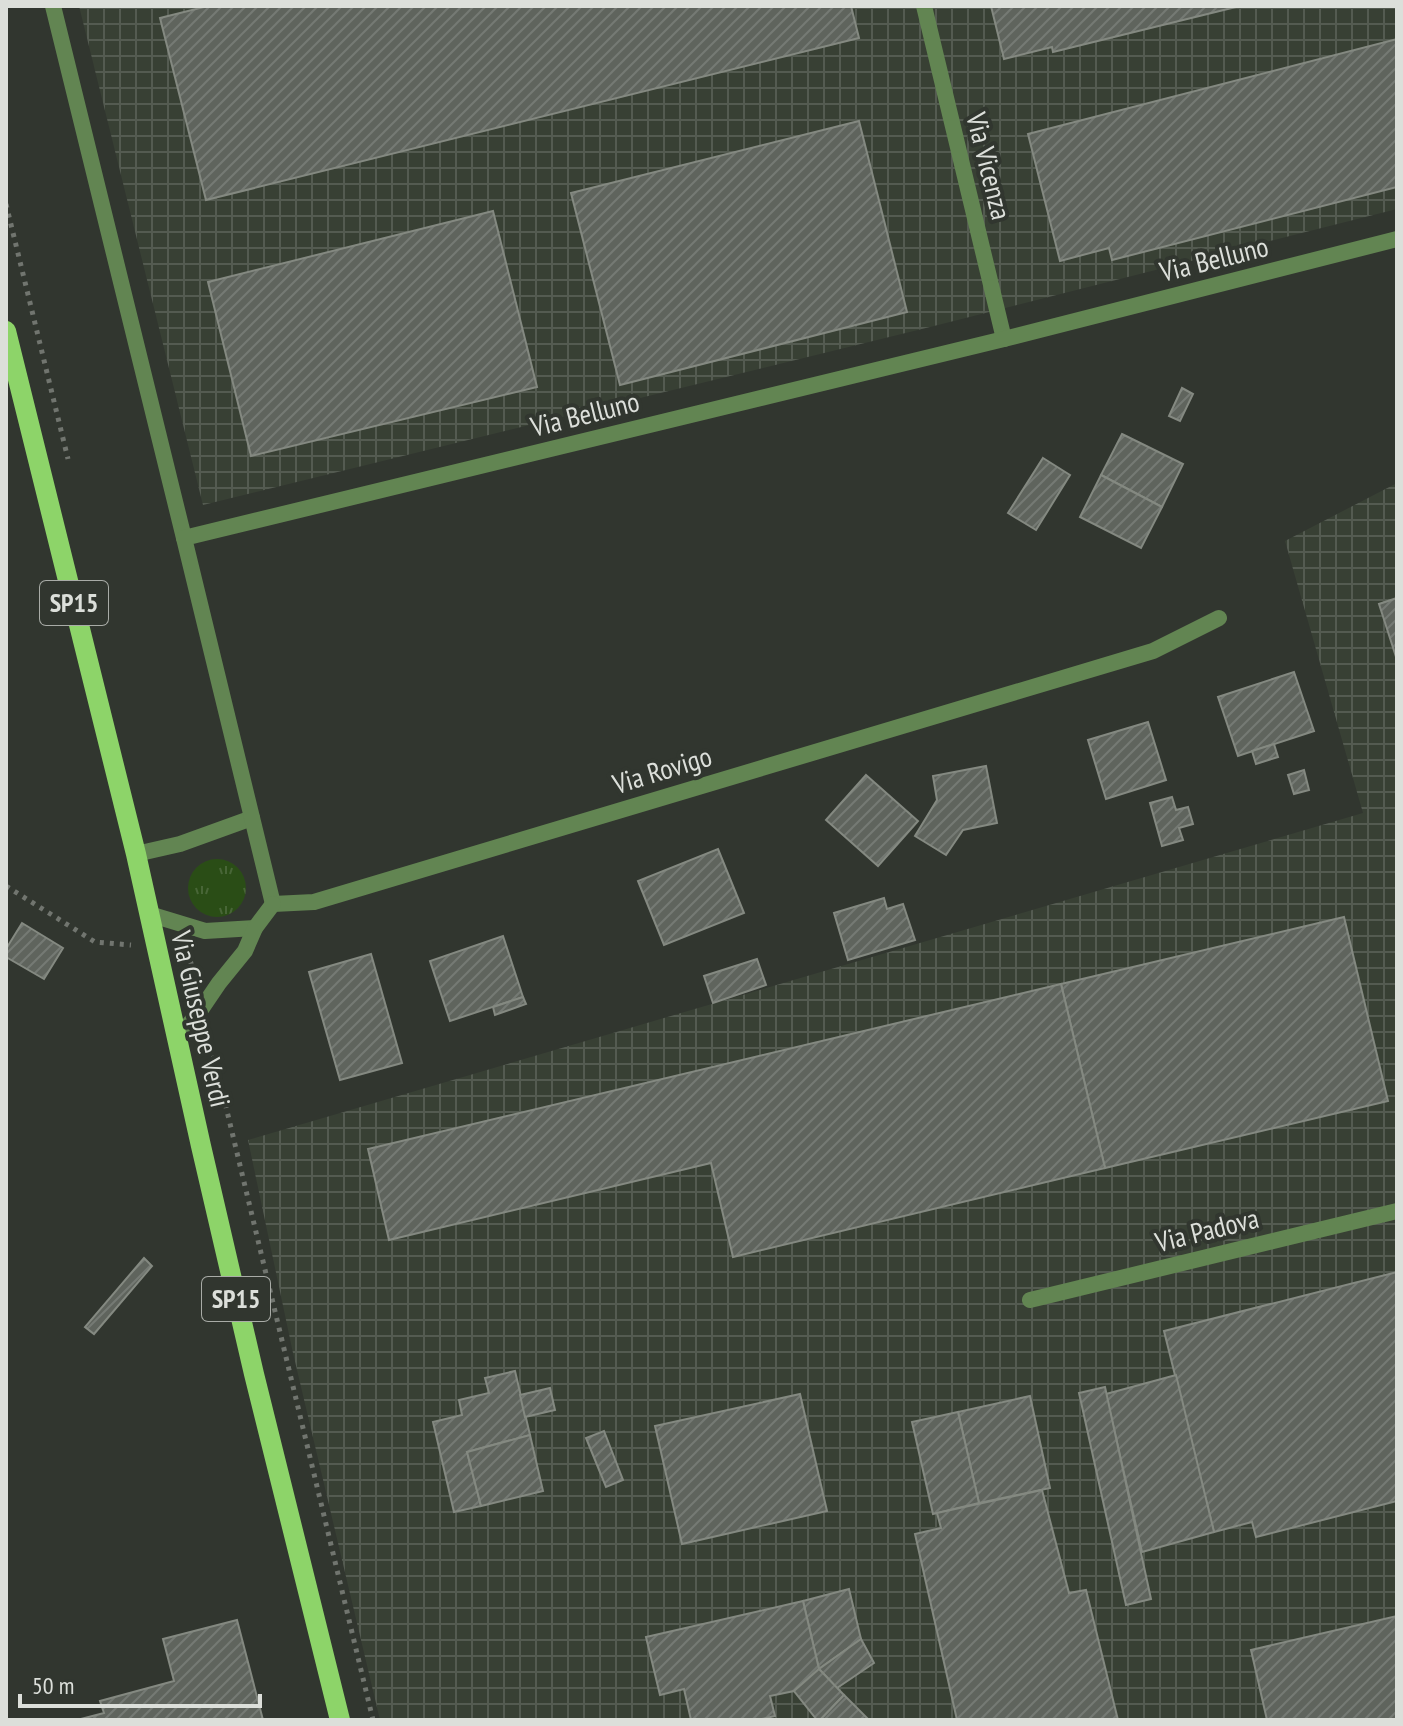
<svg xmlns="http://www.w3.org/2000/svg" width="1403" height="1726" font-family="'PT Sans Narrow',sans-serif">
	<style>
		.industrial { fill: url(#industrial-grid) }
		.grass { fill: url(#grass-tufts) }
		.building { fill: url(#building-hatch); stroke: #848981; stroke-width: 2 }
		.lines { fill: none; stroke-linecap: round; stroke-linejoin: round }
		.path { stroke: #71756f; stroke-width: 5; stroke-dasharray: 4 6; stroke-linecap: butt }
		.lane { stroke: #628552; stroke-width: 16 }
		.street { stroke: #628552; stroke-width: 16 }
		.primary { stroke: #8dd469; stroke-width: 20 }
		.labels { text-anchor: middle; stroke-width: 8; stroke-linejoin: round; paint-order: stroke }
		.shield { fill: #31362f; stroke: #a9aca7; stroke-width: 2 }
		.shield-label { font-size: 26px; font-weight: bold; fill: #dcdfda }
		.street-label { font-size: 28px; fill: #dcdfda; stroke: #31362f }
	</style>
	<defs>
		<pattern id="industrial-grid" width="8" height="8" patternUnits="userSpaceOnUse" patternTransform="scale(2)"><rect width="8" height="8" fill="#384034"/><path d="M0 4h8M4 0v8" fill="none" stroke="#545b51"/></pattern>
		<pattern id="grass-tufts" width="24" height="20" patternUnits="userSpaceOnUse" patternTransform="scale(2)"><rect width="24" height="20" fill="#2a4d16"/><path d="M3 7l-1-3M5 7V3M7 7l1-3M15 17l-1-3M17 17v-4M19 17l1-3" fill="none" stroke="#486637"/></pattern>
		<pattern id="building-hatch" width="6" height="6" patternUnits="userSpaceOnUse" patternTransform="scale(2)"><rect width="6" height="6" fill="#5f645d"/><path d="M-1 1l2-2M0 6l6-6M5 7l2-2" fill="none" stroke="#757a74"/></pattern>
	</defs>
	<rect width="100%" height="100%" fill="#31362f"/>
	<g class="industrial">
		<polygon points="79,6 1397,6 1397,209 930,327 203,505"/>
		<polygon points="1397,483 1397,1720 380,1720 293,1353 248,1140 1363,813 1285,541"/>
	</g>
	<circle class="grass" cx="217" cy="888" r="29"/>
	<g class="building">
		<polygon points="208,6 851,6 859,38 206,200 160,18"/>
		<polygon points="991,6 1240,6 1053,52 1052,47 1004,59"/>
		<polygon points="1397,39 1397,187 1112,260 1109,248 1060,261 1028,134"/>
		<polygon points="859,121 907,312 620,385 571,193"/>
		<polygon points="493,211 537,387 251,456 208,282"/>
		<polygon points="1182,388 1193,394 1180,421 1169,416"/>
		<polygon points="1122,434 1183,464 1162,507 1101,475"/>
		<polygon points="1043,458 1070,475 1036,530 1008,513"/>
		<polygon points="1101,475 1162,507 1141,548 1080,517"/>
		<polygon points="1397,598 1397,660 1379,604"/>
		<polygon points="1294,672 1314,731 1238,756 1218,697"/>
		<polygon points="1148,722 1166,780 1106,799 1088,740"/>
		<polygon points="1274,744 1278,757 1256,764 1252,751"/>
		<polygon points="986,766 997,823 963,830 946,855 915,836 937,800 933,776"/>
		<polygon points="1304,770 1309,790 1294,794 1288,775"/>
		<polygon points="866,775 918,821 878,866 826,820"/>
		<polygon points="1172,797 1176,810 1188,807 1193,824 1179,828 1183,840 1162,846 1150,803"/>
		<polygon points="718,849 744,913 664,945 638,881"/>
		<polygon points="884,898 887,909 903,904 915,940 848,960 834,913"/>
		<polygon points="1344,917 1388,1101 1105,1168 1061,984"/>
		<polygon points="22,923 63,948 44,979 6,957 6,949"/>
		<polygon points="503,936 523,997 450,1021 430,961"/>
		<polygon points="371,954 402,1063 340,1080 309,972"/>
		<polygon points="757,959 766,985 713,1003 704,976"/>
		<polygon points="1061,984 1105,1168 733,1257 711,1163 389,1240 368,1149"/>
		<polygon points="523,997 526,1004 495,1015 493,1007"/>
		<polygon points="144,1258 152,1266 94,1334 85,1327"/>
		<polygon points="1397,1272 1397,1501 1256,1537 1252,1522 1214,1532 1164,1331"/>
		<polygon points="515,1371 530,1435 467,1452 481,1506 454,1512 433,1422 462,1415 459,1400 489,1393 485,1378"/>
		<polygon points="1176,1375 1214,1532 1142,1552 1106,1394"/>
		<polygon points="1105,1387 1151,1599 1126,1605 1079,1393"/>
		<polygon points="550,1388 555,1410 525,1417 520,1395"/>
		<polygon points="800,1394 827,1511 682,1544 655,1426"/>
		<polygon points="1030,1396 1050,1488 979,1503 958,1412"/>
		<polygon points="958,1412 979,1503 933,1514 912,1422"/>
		<polygon points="604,1431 623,1480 606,1487 586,1438"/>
		<polygon points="530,1435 543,1491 481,1506 467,1452"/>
		<polygon points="1042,1490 1069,1593 1086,1590 1118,1720 957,1720 915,1534 941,1528 937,1513"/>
		<polygon points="849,1589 861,1639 819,1669 803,1601"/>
		<polygon points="803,1601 819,1669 794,1691 770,1696 775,1716 758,1720 691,1720 684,1689 660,1695 646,1637"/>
		<polygon points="1397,1616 1397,1720 1267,1720 1251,1650"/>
		<polygon points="237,1620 263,1720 77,1720 104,1713 100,1701 174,1681 163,1639"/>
		<polygon points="861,1639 874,1663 837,1688 819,1669"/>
		<polygon points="819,1669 844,1695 820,1720 817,1720 794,1691"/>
		<polygon points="844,1695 869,1720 820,1720"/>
	</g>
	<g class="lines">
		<g class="path">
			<polyline points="6,204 68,459"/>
			<polyline points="6,886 95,942 131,945"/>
			<polyline points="188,951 194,976"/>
			<polyline points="209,1036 373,1720"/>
		</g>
		<g class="lane">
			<polyline points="53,6 184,538"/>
			<polyline points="1030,1300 1397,1211"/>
		</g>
		<g class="street">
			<polyline points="924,6 1004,339"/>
			<polyline points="136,854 180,844 252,818"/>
			<polyline points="273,904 184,538 1004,339 1397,239"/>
			<polyline points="273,904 314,902 1153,651 1219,618"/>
			<polyline points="149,914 205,931 255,928"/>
			<polyline points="178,1038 202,1008 219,983 245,951 255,928 273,904"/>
		</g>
		<polyline class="primary" points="6,331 136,854 201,1146 254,1374 340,1720"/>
	</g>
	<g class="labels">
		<g class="shield">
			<rect x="40" y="581" width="68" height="44" rx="6"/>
			<rect x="202" y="1277" width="68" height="44" rx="6"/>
		</g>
		<g class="shield-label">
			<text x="74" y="612">SP15</text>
			<text x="236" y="1308">SP15</text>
		</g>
		<g class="street-label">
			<text transform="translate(989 166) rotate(76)" y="10">Via Vicenza</text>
			<text transform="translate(1214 259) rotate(-14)" y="10">Via Belluno</text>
			<text transform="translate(585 414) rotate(-14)" y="10">Via Belluno</text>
			<text transform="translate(662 770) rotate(-17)" y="10">Via Rovigo</text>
			<text transform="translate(201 1019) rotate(77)" y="10">Via Giuseppe Verdi</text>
			<text transform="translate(1207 1230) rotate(-14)" y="10">Via Padova</text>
		</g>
	</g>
	<rect width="1403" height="1726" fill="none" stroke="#dcdfda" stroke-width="16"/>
	<path d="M20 1694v12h240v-12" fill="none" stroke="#dcdfda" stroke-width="4"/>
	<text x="32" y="1694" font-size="24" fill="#dcdfda" stroke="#31362f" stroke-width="6" paint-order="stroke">50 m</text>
</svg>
